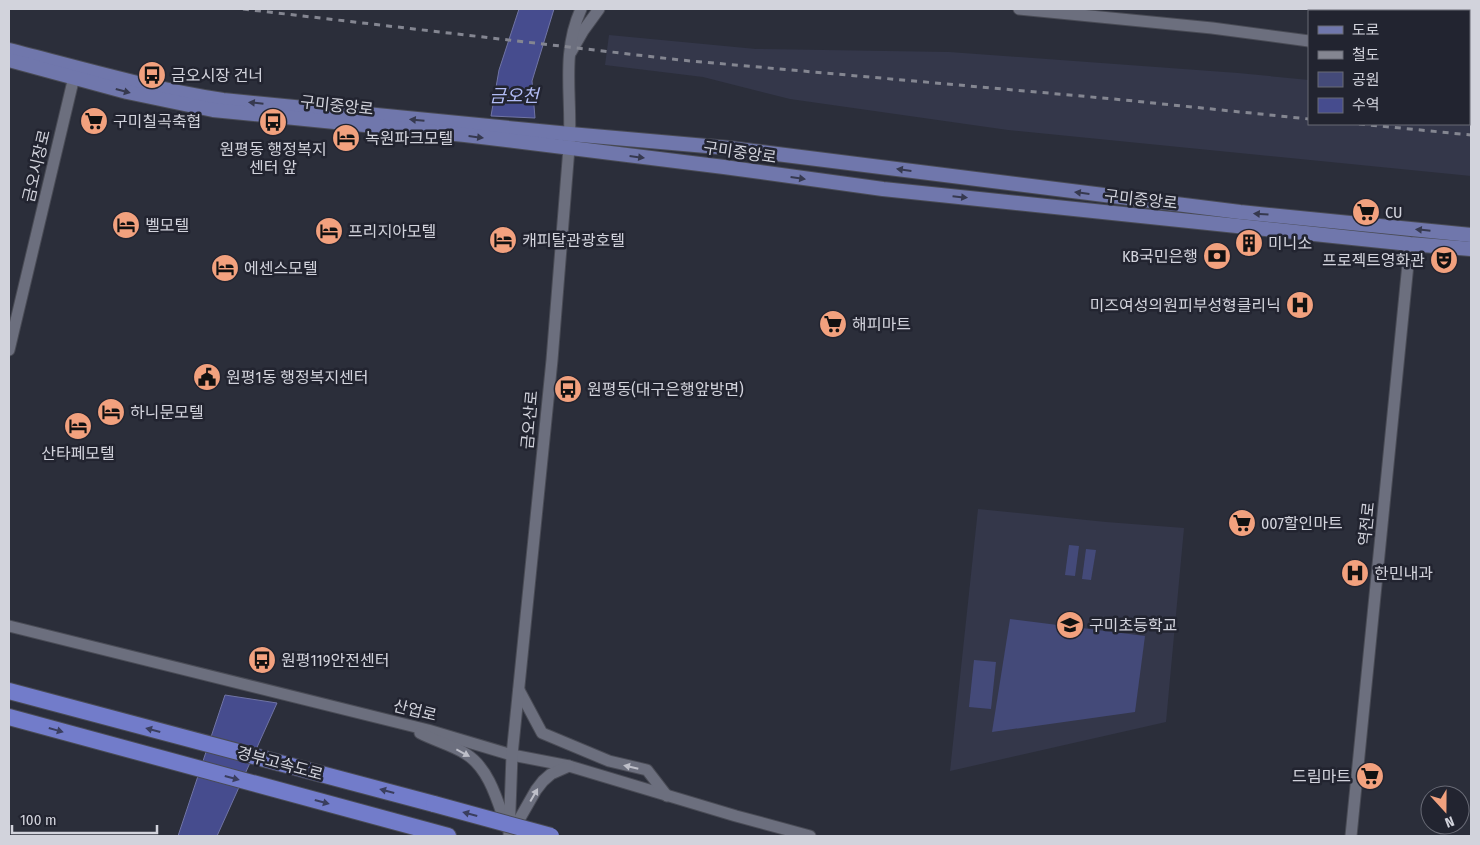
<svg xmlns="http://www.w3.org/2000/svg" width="1480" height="845" font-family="'Fira Sans Condensed','Noto Sans KR',sans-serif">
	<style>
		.built { fill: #34374a }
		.green { fill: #444a79 }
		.water { fill: #464c8e; stroke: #7074a5 }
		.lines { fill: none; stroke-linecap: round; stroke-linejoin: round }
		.minor-casing { stroke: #494b55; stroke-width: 13 }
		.major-casing { stroke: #494b55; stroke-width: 16 }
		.highway-casing { stroke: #494b55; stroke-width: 18 }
		.minor { stroke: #6c6f7e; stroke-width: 11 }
		.major { stroke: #7077ac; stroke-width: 14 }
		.highway { stroke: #727cca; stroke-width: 16 }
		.rail { stroke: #848691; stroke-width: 3; stroke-dasharray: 6 6; stroke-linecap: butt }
		.highway-bridge-casing { stroke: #494b55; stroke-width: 18; stroke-linecap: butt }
		.highway-bridge { stroke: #727cca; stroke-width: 16 }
		.oneway { fill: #36394f }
		.oneway2 { fill: #3a3e5e }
		.oneway3 { fill: #bebfc9 }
		.labels { text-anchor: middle; stroke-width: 5; stroke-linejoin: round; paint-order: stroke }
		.poi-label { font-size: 16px; fill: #d2d3dc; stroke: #222430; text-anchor: start }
		.street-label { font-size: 16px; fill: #d2d3dc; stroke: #222430 }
		.water-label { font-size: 18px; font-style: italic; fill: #b2bcf5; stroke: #222430 }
	</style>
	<rect width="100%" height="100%" fill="#2b2e3a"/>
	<g class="built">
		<polygon points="609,35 756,49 949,52 1238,73 1309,80 1309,124 1469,124 1469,96 1471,97 1471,176 1008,130 790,99 703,77 605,65"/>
		<polygon points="978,509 1106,522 1184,528 1166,722 950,771"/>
	</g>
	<g class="green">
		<polygon points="1362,9 1471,9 1471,57 1469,56 1469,11 1362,11"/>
		<polygon points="1069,545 1079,546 1075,576 1065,575"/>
		<polygon points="1086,549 1096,550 1091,580 1082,579"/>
		<polygon points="1010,619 1145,636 1135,712 992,732"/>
		<polygon points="974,660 996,662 991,709 969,707"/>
	</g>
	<g class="water">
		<polygon points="519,9 554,9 532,81 535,118 491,116 499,70"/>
		<polygon points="225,695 277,703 217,836 178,836"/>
	</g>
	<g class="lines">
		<g class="minor-casing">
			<g id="minor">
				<polyline points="1019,9 1212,28 1309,41"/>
				<polyline points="1362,11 1362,9"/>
				<polyline points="571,52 583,31 599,9"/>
				<polyline points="9,350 74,77"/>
				<polyline points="9,626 428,730 512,755 569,766 736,816 810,836"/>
				<polyline points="519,690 542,733 609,761 647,770 667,796"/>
				<path d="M420 733C435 741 452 745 466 754 490 769 498 803 507 828"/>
				<polyline points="512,832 536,790 543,781 551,774 569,766"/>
				<path d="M509 836 512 755 552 360 569 148C573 99 560 56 581 9"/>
				<polyline points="1351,836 1410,244"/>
			</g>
		</g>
		<g class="major-casing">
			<g id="major">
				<path d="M9 50C80 68 151 89 223 100L570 134 729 148 1240 212 1471 235"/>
				<polyline points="9,60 127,92 213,110 465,135 724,167 883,189 1410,244 1471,249"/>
			</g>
		</g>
		<g class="highway-casing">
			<g id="highway">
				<polyline points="9,691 434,804"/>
				<polyline points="9,717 448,836"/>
			</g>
		</g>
		<use href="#minor" class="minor"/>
		<use href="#major" class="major"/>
		<use href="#highway" class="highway"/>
		<g class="rail">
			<polyline points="243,9 680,60 1114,99 1309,119"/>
			<polyline points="1359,124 1471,135"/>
		</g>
		<g class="highway-bridge-casing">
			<polyline id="highway-bridge" points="434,804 551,836"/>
		</g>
		<use href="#highway-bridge" class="highway-bridge"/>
	</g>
	<defs><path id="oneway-solid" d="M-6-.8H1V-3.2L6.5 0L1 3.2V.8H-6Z" transform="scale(1.25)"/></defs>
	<g class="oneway">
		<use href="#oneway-solid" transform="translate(123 91) rotate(15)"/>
		<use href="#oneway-solid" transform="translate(256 103) rotate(-174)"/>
		<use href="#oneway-solid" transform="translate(417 120) rotate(-175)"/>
		<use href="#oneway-solid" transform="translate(476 137) rotate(7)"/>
		<use href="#oneway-solid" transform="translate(637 157) rotate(7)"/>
		<use href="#oneway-solid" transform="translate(904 170) rotate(-172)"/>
		<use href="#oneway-solid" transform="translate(798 178) rotate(8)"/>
		<use href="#oneway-solid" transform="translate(1082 193) rotate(-173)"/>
		<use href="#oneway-solid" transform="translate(960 197) rotate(6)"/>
		<use href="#oneway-solid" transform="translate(1261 214) rotate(-176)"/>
		<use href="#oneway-solid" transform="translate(1423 230) rotate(-174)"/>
	</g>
	<g class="oneway2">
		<use href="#oneway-solid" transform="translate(56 730) rotate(16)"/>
		<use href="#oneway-solid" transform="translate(153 730) rotate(-165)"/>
		<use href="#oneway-solid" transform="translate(232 778) rotate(15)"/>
		<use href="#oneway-solid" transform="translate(387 791) rotate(-165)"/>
		<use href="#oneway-solid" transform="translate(322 802) rotate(15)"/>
		<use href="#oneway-solid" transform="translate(470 814) rotate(-165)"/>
	</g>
	<g class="oneway3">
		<use href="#oneway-solid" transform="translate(463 753) rotate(28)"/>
		<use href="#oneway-solid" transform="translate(631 767) rotate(-167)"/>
		<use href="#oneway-solid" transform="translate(534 795) rotate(-60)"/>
	</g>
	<defs>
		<g id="bus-disc" transform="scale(1.4375)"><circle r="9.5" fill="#f2a17e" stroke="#222430"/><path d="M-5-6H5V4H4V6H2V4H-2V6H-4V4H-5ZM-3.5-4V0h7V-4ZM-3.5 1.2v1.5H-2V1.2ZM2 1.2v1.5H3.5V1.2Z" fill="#111"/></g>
		<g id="supermarket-disc" transform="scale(1.4375)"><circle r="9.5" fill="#f2a17e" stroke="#222430"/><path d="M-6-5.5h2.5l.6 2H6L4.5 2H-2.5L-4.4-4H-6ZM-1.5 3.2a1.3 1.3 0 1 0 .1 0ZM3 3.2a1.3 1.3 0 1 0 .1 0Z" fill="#111"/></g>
		<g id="hotel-disc" transform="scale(1.4375)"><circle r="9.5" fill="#f2a17e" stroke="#222430"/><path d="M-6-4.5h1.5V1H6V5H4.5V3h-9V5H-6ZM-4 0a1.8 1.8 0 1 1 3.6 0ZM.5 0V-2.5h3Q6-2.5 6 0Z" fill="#111"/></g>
		<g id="building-disc" transform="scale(1.4375)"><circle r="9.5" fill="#f2a17e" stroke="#222430"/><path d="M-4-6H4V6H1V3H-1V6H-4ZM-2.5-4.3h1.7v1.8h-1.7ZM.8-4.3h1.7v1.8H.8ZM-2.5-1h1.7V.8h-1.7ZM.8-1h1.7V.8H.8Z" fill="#111"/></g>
		<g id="bank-disc" transform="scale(1.4375)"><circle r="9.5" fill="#f2a17e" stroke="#222430"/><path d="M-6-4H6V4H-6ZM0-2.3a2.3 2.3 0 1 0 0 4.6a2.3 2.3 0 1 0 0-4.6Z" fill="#111"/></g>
		<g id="theatre-disc" transform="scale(1.4375)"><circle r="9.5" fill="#f2a17e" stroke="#222430"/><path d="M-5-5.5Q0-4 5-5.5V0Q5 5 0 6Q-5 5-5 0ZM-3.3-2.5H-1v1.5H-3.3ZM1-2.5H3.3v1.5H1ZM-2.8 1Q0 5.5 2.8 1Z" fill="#111"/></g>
		<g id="hospital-disc" transform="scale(1.4375)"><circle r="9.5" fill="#f2a17e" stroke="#222430"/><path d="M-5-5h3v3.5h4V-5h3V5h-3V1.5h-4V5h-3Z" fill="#111"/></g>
		<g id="civic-disc" transform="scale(1.4375)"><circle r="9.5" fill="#f2a17e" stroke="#222430"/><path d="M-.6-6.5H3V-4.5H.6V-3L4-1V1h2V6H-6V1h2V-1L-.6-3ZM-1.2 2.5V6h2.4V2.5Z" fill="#111"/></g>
		<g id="school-disc" transform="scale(1.4375)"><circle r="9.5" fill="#f2a17e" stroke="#222430"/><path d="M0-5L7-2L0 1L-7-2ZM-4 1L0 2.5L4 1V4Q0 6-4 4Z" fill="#111"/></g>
	</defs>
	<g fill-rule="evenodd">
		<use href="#bus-disc" x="152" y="75"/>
		<use href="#supermarket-disc" x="94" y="121"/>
		<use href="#bus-disc" x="273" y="122"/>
		<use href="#hotel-disc" x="346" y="138"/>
		<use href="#supermarket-disc" x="1366" y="212"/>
		<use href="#hotel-disc" x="126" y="225"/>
		<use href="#hotel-disc" x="329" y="231"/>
		<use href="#hotel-disc" x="503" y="240"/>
		<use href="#building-disc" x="1249" y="243"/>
		<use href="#bank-disc" x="1217" y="256"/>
		<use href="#theatre-disc" x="1444" y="260"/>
		<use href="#hotel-disc" x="225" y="268"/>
		<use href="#hospital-disc" x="1300" y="305"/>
		<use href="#supermarket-disc" x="833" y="324"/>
		<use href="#civic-disc" x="207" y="377"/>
		<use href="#bus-disc" x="568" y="389"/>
		<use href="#hotel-disc" x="111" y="412"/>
		<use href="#hotel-disc" x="78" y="426"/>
		<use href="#supermarket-disc" x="1242" y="523"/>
		<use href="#hospital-disc" x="1355" y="573"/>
		<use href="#school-disc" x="1070" y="625"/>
		<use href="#bus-disc" x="262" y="660"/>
		<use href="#supermarket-disc" x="1370" y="776"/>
	</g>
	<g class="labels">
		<g class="poi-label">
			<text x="171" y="81">금오시장 건너</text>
			<text x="113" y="127">구미칠곡축협</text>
			<text x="365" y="144">녹원파크모텔</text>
			<text x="273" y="155" text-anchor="middle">원평동 행정복지<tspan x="273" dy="18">센터 앞</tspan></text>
			<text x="1385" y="218">CU</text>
			<text x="145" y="231">벨모텔</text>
			<text x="348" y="237">프리지아모텔</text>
			<text x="522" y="246">캐피탈관광호텔</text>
			<text x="1268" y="249">미니소</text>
			<text x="1198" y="262" text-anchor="end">KB국민은행</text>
			<text x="1425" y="266" text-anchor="end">프로젝트영화관</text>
			<text x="244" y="274">에센스모텔</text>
			<text x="1281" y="311" text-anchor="end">미즈여성의원피부성형클리닉</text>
			<text x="852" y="330">해피마트</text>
			<text x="226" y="383">원평1동 행정복지센터</text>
			<text x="587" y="395">원평동(대구은행앞방면)</text>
			<text x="130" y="418">하니문모텔</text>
			<text x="78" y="459" text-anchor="middle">산타페모텔</text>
			<text x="1261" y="529">007할인마트</text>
			<text x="1374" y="579">한민내과</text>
			<text x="1089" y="631">구미초등학교</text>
			<text x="281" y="666">원평119안전센터</text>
			<text x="1351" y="782" text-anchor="end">드림마트</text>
		</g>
		<g class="street-label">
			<text transform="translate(337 105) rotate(6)" y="6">구미중앙로</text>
			<text transform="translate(740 152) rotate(8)" y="6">구미중앙로</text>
			<text transform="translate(36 166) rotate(-77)" y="6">금오시장로</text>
			<text transform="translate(1141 199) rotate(6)" y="6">구미중앙로</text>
			<text transform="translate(529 420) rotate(-85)" y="6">금오산로</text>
			<text transform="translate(1366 524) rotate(-84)" y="6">역전로</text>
			<text transform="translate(415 710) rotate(14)" y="6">산업로</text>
			<text transform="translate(280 763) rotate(15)" y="6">경부고속도로</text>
		</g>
		<g class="water-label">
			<text x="514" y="102">금오천</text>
		</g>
	</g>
	<rect width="1480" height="845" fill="none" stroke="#d2d3dc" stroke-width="20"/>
	<rect x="1308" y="10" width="162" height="115" fill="#222430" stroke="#686a75"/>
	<rect x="1318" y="26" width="25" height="8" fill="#7077ac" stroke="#686a75"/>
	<text x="1352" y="35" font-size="15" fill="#d2d3dc">도로</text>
	<rect x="1318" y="51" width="25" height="8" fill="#848691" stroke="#686a75"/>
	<text x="1352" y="60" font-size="15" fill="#d2d3dc">철도</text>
	<rect x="1318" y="72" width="25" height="15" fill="#444a79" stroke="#686a75"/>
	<text x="1352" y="85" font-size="15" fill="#d2d3dc">공원</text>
	<rect x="1318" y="98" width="25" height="15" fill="#464c8e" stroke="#686a75"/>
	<text x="1352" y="110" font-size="15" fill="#d2d3dc">수역</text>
	<g transform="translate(1445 810) rotate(159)"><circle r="24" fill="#222430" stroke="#686a75"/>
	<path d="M0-4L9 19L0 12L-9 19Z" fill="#f2a17e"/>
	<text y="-8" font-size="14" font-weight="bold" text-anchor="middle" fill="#d2d3dc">N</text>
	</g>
	<path d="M12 825v8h145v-8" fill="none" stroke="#d2d3dc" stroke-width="2.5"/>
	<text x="20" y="825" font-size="15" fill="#d2d3dc" stroke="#222430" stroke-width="4" paint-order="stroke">100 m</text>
</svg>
